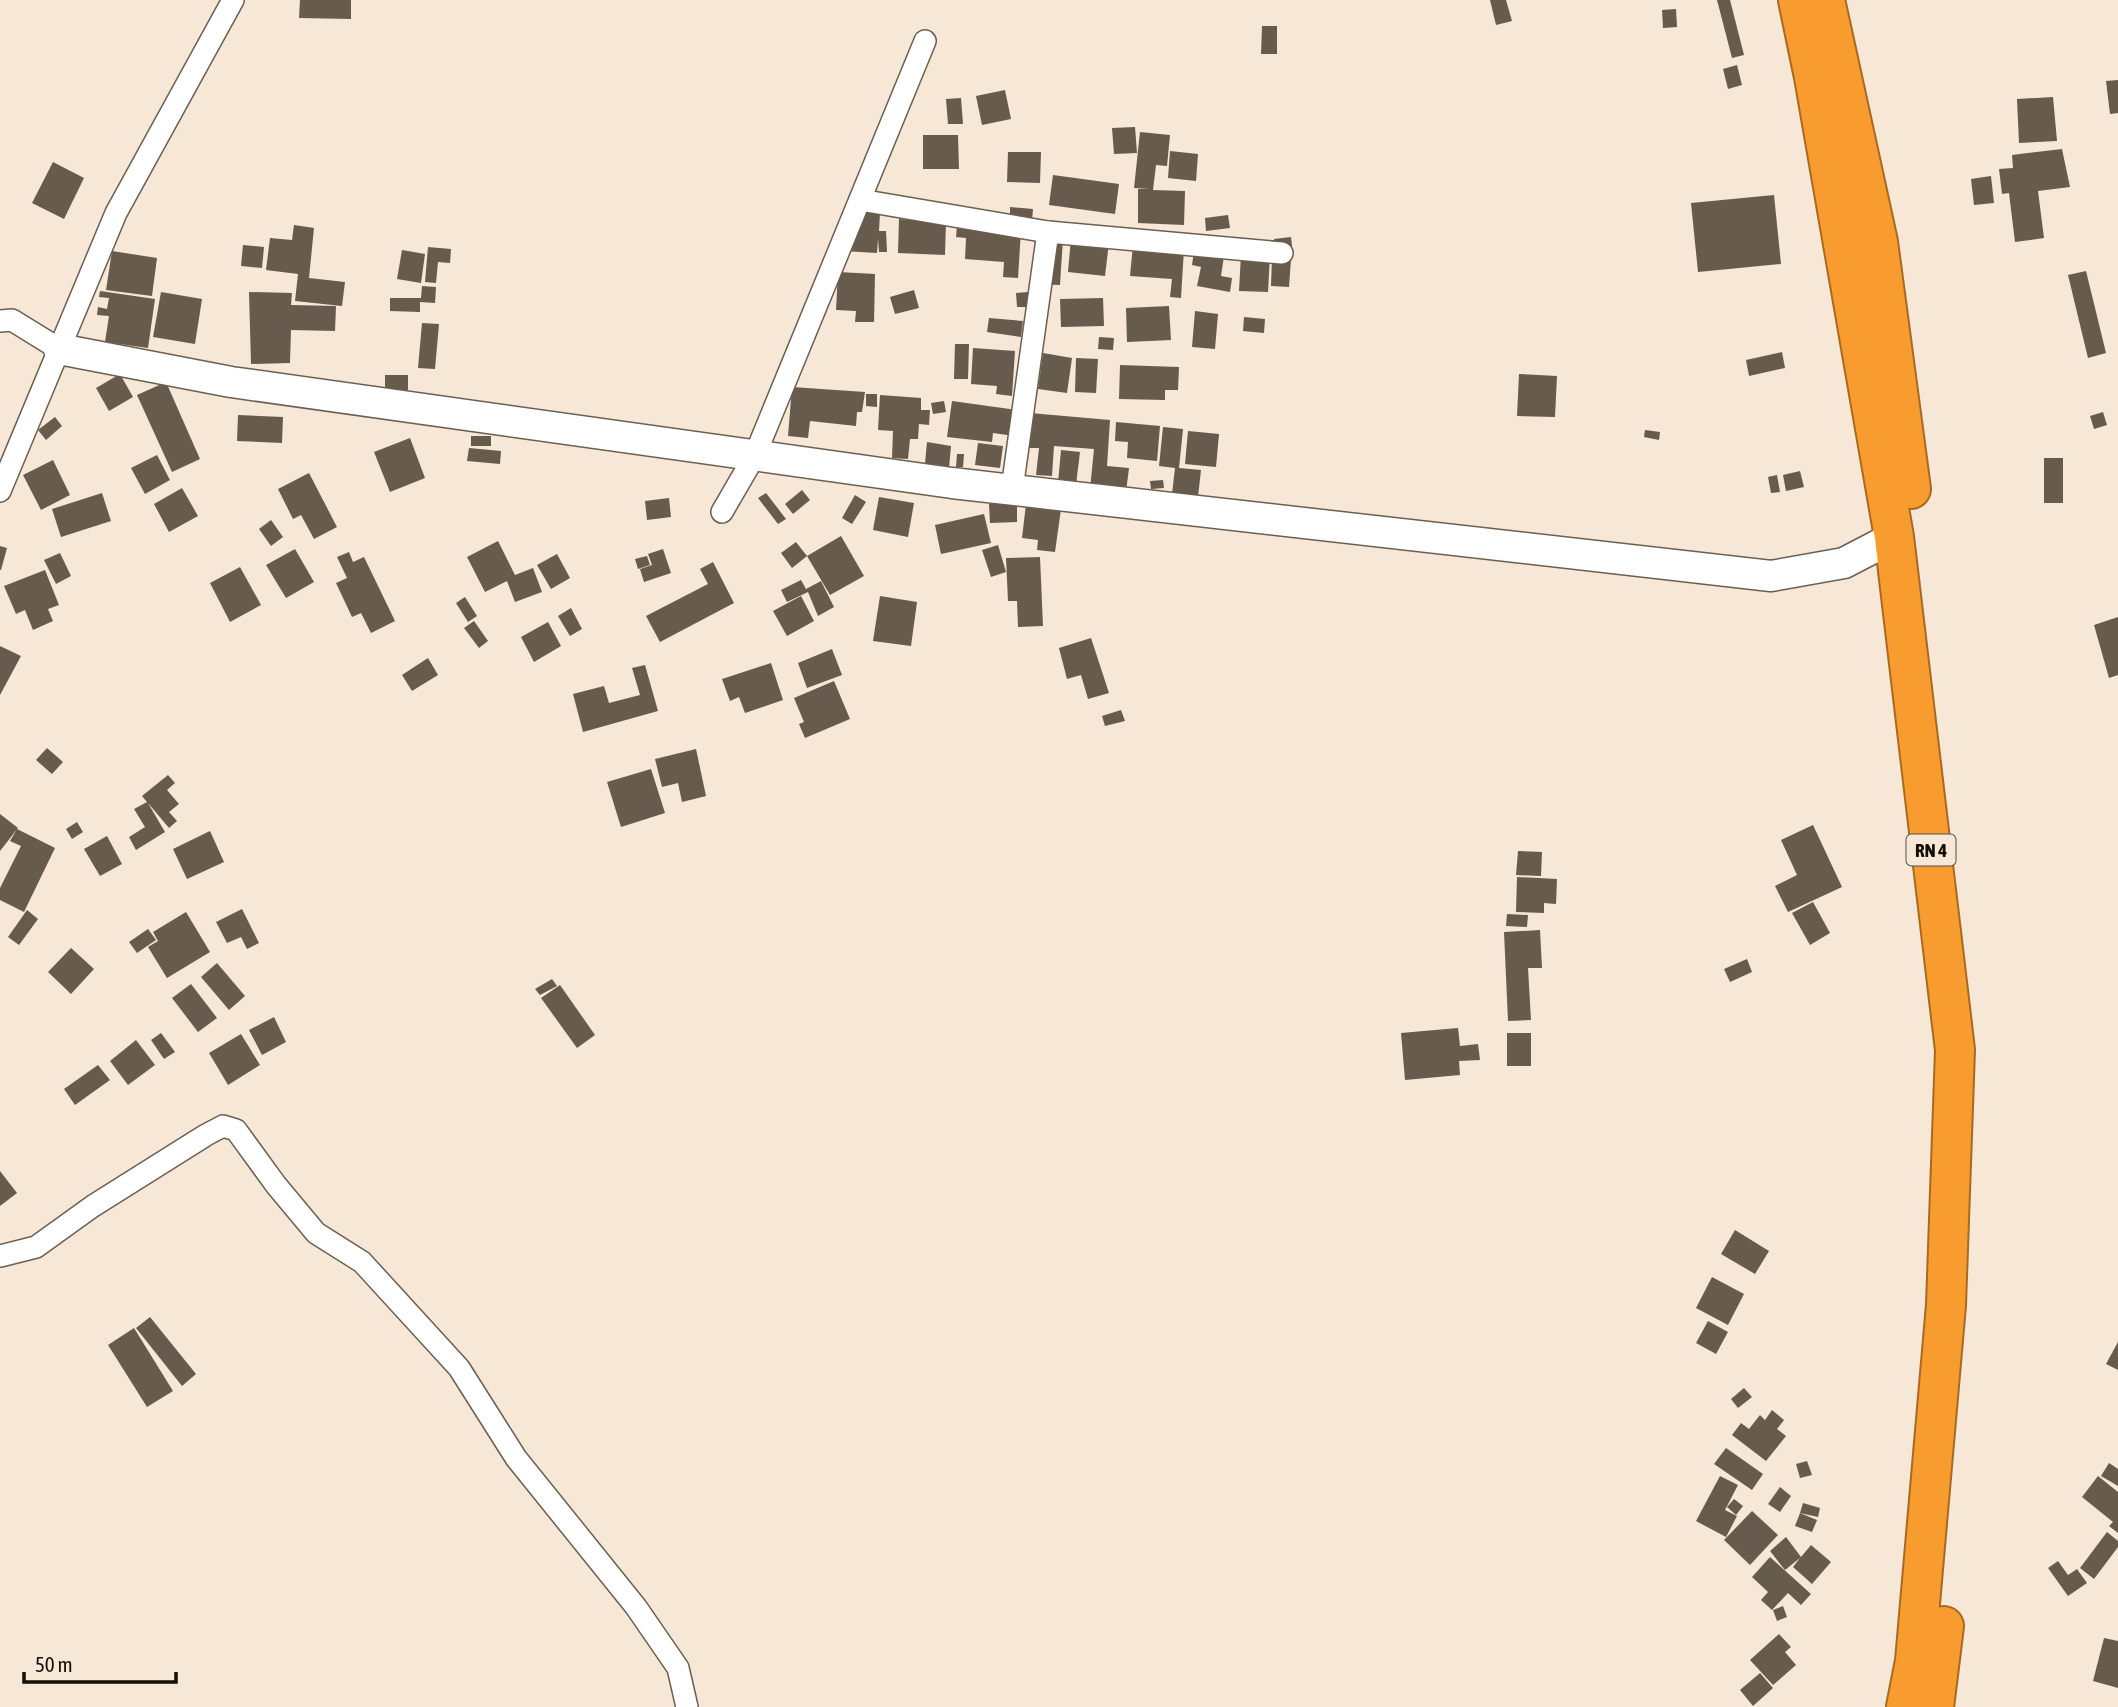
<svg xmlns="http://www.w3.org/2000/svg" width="2118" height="1707" font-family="'Asap Condensed',sans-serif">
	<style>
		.building { fill: #675b4d }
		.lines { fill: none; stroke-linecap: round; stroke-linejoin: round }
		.street-casing { stroke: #6b5f51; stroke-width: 24 }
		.secondary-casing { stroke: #6b5f51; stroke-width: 33 }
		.highway-casing { stroke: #a86a21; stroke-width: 42 }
		.street { stroke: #fff; stroke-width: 21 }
		.secondary { stroke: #fff; stroke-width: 30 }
		.highway { stroke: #f99c2f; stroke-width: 38 }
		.labels { text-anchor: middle; stroke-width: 7; stroke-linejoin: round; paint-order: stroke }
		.shield { fill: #f6e7d7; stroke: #564f46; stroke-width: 2 }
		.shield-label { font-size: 19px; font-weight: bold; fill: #120e08 }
	</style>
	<rect width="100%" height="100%" fill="#f6e7d7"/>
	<g class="building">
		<polygon points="300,0 351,0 351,19 299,18"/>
		<polygon points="1490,0 1506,0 1512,21 1496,25"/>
		<polygon points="1717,0 1730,0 1744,55 1732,58"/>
		<polygon points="1676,9 1677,27 1663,28 1662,10"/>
		<polygon points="1262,26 1277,26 1277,54 1261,54"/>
		<polygon points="1737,65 1742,85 1728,89 1723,69"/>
		<polygon points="2118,80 2118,113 2110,114 2106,81"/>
		<polygon points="1005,90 1011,119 982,125 976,96"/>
		<polygon points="2053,97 2057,141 2019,143 2017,99"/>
		<polygon points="961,98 963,124 948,124 946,99"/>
		<polygon points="1135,127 1137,153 1114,154 1112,128"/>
		<polygon points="1140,132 1170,135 1167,166 1156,165 1153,190 1185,191 1184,225 1138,223 1138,189 1149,189 1134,188"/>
		<polygon points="923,135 958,135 959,169 923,169"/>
		<polygon points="2062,149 2070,187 2038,191 2044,238 2015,242 2009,193 2002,194 1999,169 2013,168 2012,155"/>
		<polygon points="1170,151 1198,154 1196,181 1168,178"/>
		<polygon points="1008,152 1041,152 1040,183 1007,182"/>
		<polygon points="53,162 84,178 64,219 32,203"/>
		<polygon points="1053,175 1119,184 1115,214 1049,205"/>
		<polygon points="1991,176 1994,203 1974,205 1971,179"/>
		<polygon points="1774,195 1781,264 1698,272 1691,203"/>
		<polygon points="1010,207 1033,209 1032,220 1010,219"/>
		<polygon points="846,211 880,213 879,231 886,231 887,252 879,252 878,239 877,253 843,251"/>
		<polygon points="1228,215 1230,228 1206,231 1205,218"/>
		<polygon points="899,219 946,222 945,255 898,253"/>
		<polygon points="294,225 314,228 309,278 345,282 342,306 295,301 298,274 266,270 270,238 292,240"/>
		<polygon points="957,225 1021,230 1018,278 1003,277 1004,262 965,259 966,238 956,237"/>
		<polygon points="1037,236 1063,238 1060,285 1034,284"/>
		<polygon points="1291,237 1293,255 1276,257 1274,239"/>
		<polygon points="1071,238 1109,242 1105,276 1068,272"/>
		<polygon points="243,245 264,247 262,268 241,266"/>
		<polygon points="1133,245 1184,249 1181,298 1170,297 1172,279 1130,276"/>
		<polygon points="428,247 451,249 450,263 438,262 436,283 425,282"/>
		<polygon points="402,250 425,254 421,283 397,279"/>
		<polygon points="112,251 157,258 152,296 106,290"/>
		<polygon points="1194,251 1224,256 1221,276 1232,278 1230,292 1197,286 1201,267 1192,265"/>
		<polygon points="1241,254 1270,255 1268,292 1239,291"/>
		<polygon points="1272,258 1291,259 1289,287 1271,286"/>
		<polygon points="2086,271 2106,353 2088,358 2068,275"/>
		<polygon points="838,272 875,274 874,322 855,322 856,311 836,310"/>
		<polygon points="422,286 436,287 435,303 420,302 420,312 390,311 390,298 421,298"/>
		<polygon points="914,290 919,308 895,314 890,297"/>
		<polygon points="100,291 155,299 148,348 105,342 109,316 97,315 98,307 107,309 109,298 99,297"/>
		<polygon points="161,292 202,299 195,344 153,337"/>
		<polygon points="249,292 292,293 291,305 336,306 335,331 291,330 290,363 251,364"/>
		<polygon points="1028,292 1028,307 1017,307 1016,293"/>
		<polygon points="1103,298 1104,326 1061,327 1060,299"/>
		<polygon points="1169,306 1171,340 1127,342 1126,308"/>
		<polygon points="1195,311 1218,314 1215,349 1192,347"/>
		<polygon points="1244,317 1265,319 1264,333 1243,331"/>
		<polygon points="989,318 1023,321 1021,337 987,332"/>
		<polygon points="422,323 439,324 435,369 418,368"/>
		<polygon points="1099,337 1114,338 1113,350 1098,349"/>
		<polygon points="955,344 969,344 968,379 954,379"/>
		<polygon points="973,348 1015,351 1012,396 996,394 997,386 971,384"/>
		<polygon points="1782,352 1785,368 1749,376 1746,360"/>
		<polygon points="1043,353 1072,358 1067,393 1038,389"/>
		<polygon points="1076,358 1098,359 1096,393 1075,392"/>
		<polygon points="1120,365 1179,367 1178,390 1165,390 1165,400 1119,399"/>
		<polygon points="120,374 133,397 109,411 96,388"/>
		<polygon points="1519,374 1557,376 1555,417 1517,416"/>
		<rect x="385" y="375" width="23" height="16"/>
		<polygon points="166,382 200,459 172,472 137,395"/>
		<polygon points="792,387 865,392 862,412 857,412 856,426 810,421 808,438 788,436"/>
		<polygon points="866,394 877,394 877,407 866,406"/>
		<polygon points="880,395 921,398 921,410 930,410 929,425 919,424 918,439 910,439 908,459 892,458 893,431 878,430"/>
		<polygon points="944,401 946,412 933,414 931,403"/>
		<polygon points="952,401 1017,410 1014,436 993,433 992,442 947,437"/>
		<polygon points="2103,412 2107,425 2094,429 2090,416"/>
		<polygon points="1030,413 1110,420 1107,466 1129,468 1126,492 1090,489 1094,449 1054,446 1052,476 1036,475 1039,448 1027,448"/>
		<polygon points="238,415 283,417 282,443 237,441"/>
		<polygon points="55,417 62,426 46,440 38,430"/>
		<polygon points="1116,422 1160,426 1157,461 1127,458 1128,442 1115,441"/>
		<polygon points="1163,427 1183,429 1179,468 1201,470 1198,497 1172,494 1175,468 1159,466"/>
		<polygon points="1645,430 1660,432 1659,440 1644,437"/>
		<polygon points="1188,431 1219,434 1216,467 1185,464"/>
		<rect x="471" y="436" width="20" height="10"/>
		<polygon points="410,438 425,478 390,492 374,452"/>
		<polygon points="927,442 951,446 949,468 925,464"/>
		<polygon points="978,443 1003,446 1000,468 975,465"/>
		<polygon points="469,448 501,451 500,464 467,461"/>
		<polygon points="1061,450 1080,452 1076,485 1058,483"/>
		<polygon points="957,454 964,454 963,467 956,467"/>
		<polygon points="157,455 170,480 145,494 131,468"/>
		<rect x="2044" y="458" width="19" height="45"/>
		<polygon points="53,460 70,495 41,510 23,475"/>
		<polygon points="1800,471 1804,487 1786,491 1783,475"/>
		<polygon points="309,473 337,527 314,539 301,515 293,519 278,489"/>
		<polygon points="1777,475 1780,492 1771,493 1768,477"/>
		<polygon points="1163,480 1164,488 1151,489 1150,481"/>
		<polygon points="182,488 198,516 169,532 154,504"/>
		<polygon points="802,490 810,500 793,514 785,504"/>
		<polygon points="102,493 111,521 61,537 52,509"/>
		<polygon points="766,493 786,519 778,524 758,498"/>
		<polygon points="855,495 866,502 852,524 842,518"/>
		<polygon points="879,497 914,503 908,537 873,530"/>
		<polygon points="669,498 671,517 647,520 645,501"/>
		<polygon points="989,504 1017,504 1017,522 990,523"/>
		<polygon points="1026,504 1061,509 1055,552 1037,550 1038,540 1022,538"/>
		<polygon points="984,514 991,543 941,554 935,525"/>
		<polygon points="271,520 283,537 271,546 259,529"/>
		<polygon points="841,536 864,576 830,595 807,556 792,568 781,553 796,542 807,556"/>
		<polygon points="498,541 515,575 533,568 542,592 515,602 507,581 485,592 467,557"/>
		<polygon points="998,545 1006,572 991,577 982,550"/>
		<polygon points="0,546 7,548 1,570 0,570"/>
		<polygon points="295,549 314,582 286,598 266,565"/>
		<polygon points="663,549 671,573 644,582 640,569 652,565 648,554"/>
		<polygon points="349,552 353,562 364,557 395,621 371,633 361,613 352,617 336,583 347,578 337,557"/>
		<polygon points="60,553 71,576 56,584 44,560"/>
		<polygon points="557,554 570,578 551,589 537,565"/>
		<polygon points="647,556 650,565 638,569 635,559"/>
		<polygon points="1040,557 1043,626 1018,627 1017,601 1008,601 1006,558"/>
		<polygon points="713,562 734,603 660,642 646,616 708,584 700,569"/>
		<polygon points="240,567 261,605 230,622 210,583"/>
		<polygon points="45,570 59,605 48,609 53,621 33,630 25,610 16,614 4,586"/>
		<polygon points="801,580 806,589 821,581 834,607 818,616 808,592 787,602 781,590"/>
		<polygon points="801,596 814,621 787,636 773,611"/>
		<polygon points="880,596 917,602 911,646 873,641"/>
		<polygon points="465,597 477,616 468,622 456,603"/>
		<polygon points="571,608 582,629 570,636 558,616"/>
		<polygon points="2118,617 2118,675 2109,678 2094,625"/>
		<polygon points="474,621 488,641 479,648 464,628"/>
		<polygon points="548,622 561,646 534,662 521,637"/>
		<polygon points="1091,638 1109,693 1088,699 1081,675 1067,679 1059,648"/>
		<polygon points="0,646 21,656 0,695"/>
		<polygon points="832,649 842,675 807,688 798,663"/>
		<polygon points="428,658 438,675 412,691 402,675"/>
		<polygon points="771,663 783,700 745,713 739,697 730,701 722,679"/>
		<polygon points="645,665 658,711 583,732 573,694 604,686 609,703 640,695 632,668"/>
		<polygon points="834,681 850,719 805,738 799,724 804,722 794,698"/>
		<polygon points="1121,710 1125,721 1105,726 1102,716"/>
		<polygon points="47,748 63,762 52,774 36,760"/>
		<polygon points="696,749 706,796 682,802 678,783 662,787 655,759"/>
		<polygon points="651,769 665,813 621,827 607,782"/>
		<polygon points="168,775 175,783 167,790 179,804 169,812 177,821 169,828 148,803 165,832 136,850 129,837 145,827 134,809 147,802 142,796"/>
		<polygon points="0,814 18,828 0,851"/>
		<polygon points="77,822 83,832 72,839 66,829"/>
		<polygon points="1813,825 1842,887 1788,912 1775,886 1797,875 1781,840"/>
		<polygon points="17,829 55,848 24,912 0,900 0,888 21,846 10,841"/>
		<polygon points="210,831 224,862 187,879 173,849"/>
		<polygon points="107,836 122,864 100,876 84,849"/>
		<polygon points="1518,851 1542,852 1541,876 1516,875"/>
		<polygon points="1517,877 1557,879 1556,904 1544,903 1544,913 1516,912"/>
		<polygon points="1813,902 1830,933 1810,945 1792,913"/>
		<polygon points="242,909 259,943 247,949 241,937 227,943 216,922"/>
		<polygon points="27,910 38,919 19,945 8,937"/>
		<polygon points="186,912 210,952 167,978 148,947 158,941 153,932"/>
		<polygon points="1507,914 1528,915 1527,927 1506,926"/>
		<polygon points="148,929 156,940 137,953 129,942"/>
		<polygon points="1540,930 1542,968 1528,968 1531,1020 1508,1021 1504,932"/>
		<polygon points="71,948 94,969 71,994 48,972"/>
		<polygon points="1747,959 1752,972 1730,982 1724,969"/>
		<polygon points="217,963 245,996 229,1010 201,977"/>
		<polygon points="552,979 557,986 540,995 535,989"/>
		<polygon points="191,984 217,1018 198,1032 172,998"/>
		<polygon points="560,985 595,1035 577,1048 541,998"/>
		<polygon points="274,1017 286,1042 262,1055 249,1030"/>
		<polygon points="1458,1028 1460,1046 1478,1044 1480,1060 1459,1061 1460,1075 1405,1080 1401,1033"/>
		<polygon points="161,1033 175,1052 164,1059 151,1040"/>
		<rect x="1507" y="1033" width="24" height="33"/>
		<polygon points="241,1034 260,1065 228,1085 209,1053"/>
		<polygon points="136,1040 155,1065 128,1085 110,1061"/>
		<polygon points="98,1065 110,1080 75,1105 64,1089"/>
		<polygon points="0,1171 17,1193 0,1206"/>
		<polygon points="1735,1230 1769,1251 1755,1274 1721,1254"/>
		<polygon points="1712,1277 1744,1294 1728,1325 1696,1308"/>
		<polygon points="150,1317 196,1374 182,1386 136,1328"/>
		<polygon points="1708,1321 1728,1332 1716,1354 1696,1343"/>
		<polygon points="134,1328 173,1391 147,1407 108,1345"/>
		<polygon points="2118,1342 2118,1370 2106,1364"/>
		<polygon points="1744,1388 1752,1397 1738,1408 1731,1399"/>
		<polygon points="1772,1410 1784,1420 1777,1429 1786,1436 1766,1461 1732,1435 1741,1423 1749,1429 1760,1415 1765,1420"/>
		<polygon points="1726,1448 1763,1474 1752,1490 1714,1464"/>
		<polygon points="1807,1461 1812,1475 1800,1478 1796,1464"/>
		<polygon points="2109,1463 2118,1469 2118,1486 2101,1476"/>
		<polygon points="1720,1476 1738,1485 1725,1510 1737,1516 1726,1537 1696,1521"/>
		<polygon points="2098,1476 2118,1492 2118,1533 2109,1526 2113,1522 2082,1497"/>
		<polygon points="1780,1487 1791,1496 1780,1512 1768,1504"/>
		<polygon points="1734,1499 1743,1506 1736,1515 1727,1507"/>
		<polygon points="1803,1503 1820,1508 1818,1517 1800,1513"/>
		<polygon points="1752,1511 1778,1535 1750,1565 1724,1540"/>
		<polygon points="1800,1513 1817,1520 1812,1532 1795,1526"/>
		<polygon points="2107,1532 2118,1541 2118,1547 2094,1579 2080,1568"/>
		<polygon points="1786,1537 1801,1557 1811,1545 1831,1562 1812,1584 1793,1567 1800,1558 1785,1570 1770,1551"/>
		<polygon points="1770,1557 1811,1594 1801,1605 1788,1593 1772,1610 1761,1600 1768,1592 1752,1577"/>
		<polygon points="2058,1561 2068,1575 2077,1569 2087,1583 2068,1596 2048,1568"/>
		<polygon points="1783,1606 1787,1617 1777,1621 1773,1610"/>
		<polygon points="1779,1634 1791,1647 1785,1652 1796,1665 1773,1685 1750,1660"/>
		<polygon points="2104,1638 2118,1641 2118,1688 2093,1681"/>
		<polygon points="1760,1673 1773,1688 1753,1706 1740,1690"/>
	</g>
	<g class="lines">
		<g class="street-casing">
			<g id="street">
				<polyline points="860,200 1048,232 1282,253"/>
				<polyline points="0,321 12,320 59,349"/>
				<polyline points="1012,489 1048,232"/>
				<polyline points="0,491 116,213 233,0"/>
				<polyline points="722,512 755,455 925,41"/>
				<polyline points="0,1256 36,1247 93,1206 206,1135 223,1126 236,1130 276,1185 316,1233 362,1262 459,1368 516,1458 636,1607 678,1668 687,1707"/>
			</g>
		</g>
		<g class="secondary-casing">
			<polyline id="secondary" points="59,349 231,382 952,483 1771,576 1844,563 1894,537"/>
		</g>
		<g class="highway-casing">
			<g id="highway">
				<polyline points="1798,0 1814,77 1894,537 1955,1050 1946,1305 1915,1661 1906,1707"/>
				<polyline points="1825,0 1878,242 1911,489"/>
				<polyline points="1934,1707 1944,1626"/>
			</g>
		</g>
		<use href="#street" class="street"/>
		<use href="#secondary" class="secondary"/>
		<use href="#highway" class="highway"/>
	</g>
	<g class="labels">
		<rect class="shield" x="1906.5" y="834.5" width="49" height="31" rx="5"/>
		<g class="shield-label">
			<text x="1931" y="857">RN 4</text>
		</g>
	</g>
	<path d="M24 1672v10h152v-10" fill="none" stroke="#120e08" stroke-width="3.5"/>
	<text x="35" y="1672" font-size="21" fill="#120e08" stroke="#f6e7d7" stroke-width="5" paint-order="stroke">50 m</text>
</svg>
